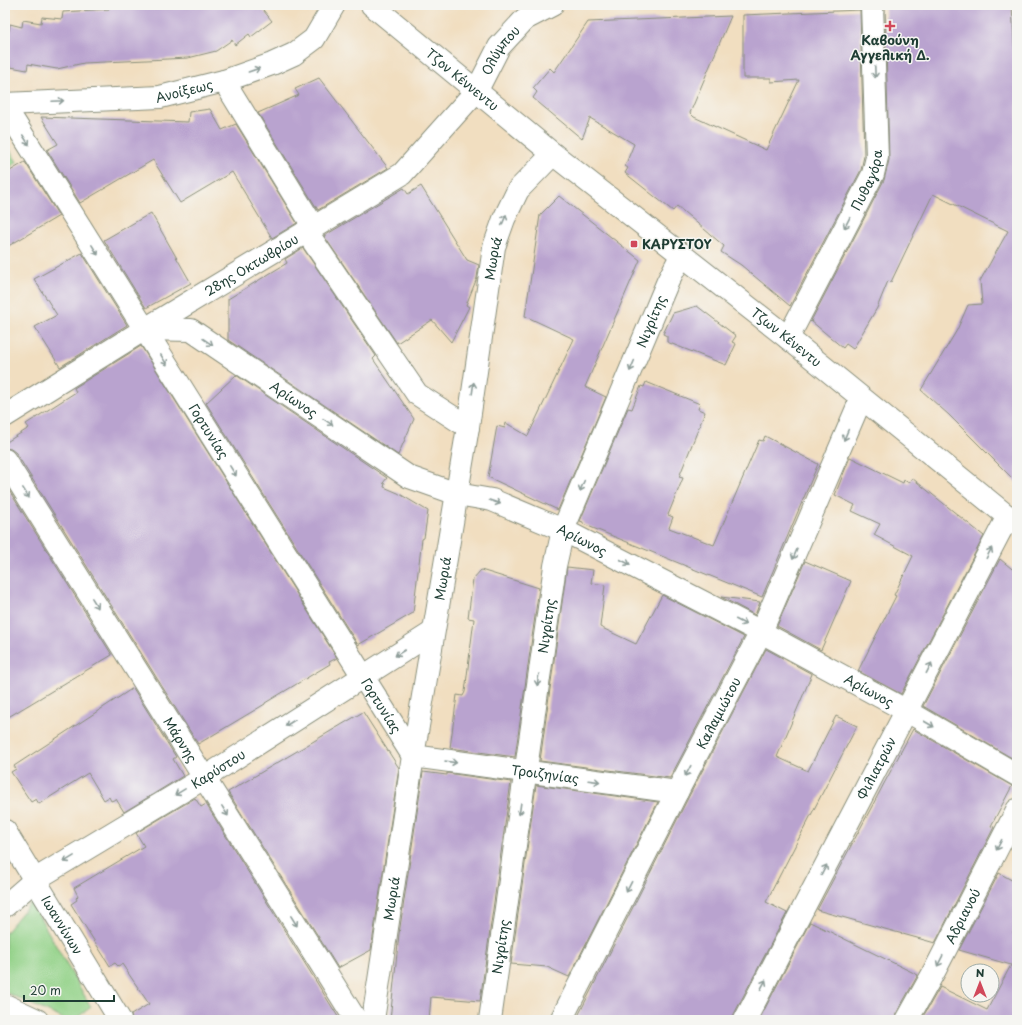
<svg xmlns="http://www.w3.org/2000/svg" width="1022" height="1025" font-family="'Playpen Sans',sans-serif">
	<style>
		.green { fill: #93d288; stroke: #59885e }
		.building { fill: #b9a3cf }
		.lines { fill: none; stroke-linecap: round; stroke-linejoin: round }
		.minor-casing { stroke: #888e7a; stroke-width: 24 }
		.minor { stroke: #fff; stroke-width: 22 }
		.oneway { stroke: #8f9e9a }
		.poi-dot { fill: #d1495b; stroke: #f6f6f2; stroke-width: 1.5 }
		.labels { text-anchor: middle; stroke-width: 3; stroke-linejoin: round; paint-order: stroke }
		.poi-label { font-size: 13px; font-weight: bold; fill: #1f3d34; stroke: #f6f6f2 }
		.street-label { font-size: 13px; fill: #1f3d34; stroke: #f6f6f2 }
	</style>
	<rect width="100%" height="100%" fill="#f6f6f2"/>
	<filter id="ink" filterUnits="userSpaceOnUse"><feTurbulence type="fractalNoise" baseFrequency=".025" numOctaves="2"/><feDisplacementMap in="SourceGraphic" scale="8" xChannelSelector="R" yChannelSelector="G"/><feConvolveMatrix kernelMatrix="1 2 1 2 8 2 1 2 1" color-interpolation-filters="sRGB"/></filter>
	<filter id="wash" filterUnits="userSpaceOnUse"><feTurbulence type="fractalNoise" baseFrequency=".012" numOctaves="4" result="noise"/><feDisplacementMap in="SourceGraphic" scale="16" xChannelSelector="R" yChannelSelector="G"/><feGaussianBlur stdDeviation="0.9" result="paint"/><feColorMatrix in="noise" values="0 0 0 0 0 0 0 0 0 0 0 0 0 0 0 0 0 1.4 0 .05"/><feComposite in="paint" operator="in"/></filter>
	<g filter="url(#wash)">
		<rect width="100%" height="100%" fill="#f1dec0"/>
		<g class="green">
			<polygon points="5,142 17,162 5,171"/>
			<polygon points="31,902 91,1007 74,1020 66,1020 5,992 5,933"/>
		</g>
		<g id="blocks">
			<g class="building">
				<polygon points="108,5 259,5 272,21 251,37 249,34 235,45 232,40 216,51 188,58 84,63 57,69 28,64 27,70 5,66 5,30 9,31 10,24 22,27 23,20 41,23 42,17 62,19 63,12 109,9"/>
				<polygon points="1012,5 1015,60 1017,60 1017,483 949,415 921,390 957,330 968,305 982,304 980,281 1008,231 933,194 891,282 888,281 877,308 853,349 846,344 843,348 811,321 884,180 889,160 885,6"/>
				<polygon points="860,10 864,156 861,170 790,306 741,265 721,252 724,246 677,206 673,211 625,173 628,168 625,166 634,144 590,118 582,139 533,98 537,92 533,88 550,68 554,72 588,22 731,16 690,113 694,117 766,150 799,80 771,82 771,78 743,78 743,15"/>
				<polygon points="319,78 388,168 318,210 258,113 299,95 295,89"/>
				<polygon points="210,109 222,130 236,124 297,223 272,238 232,172 180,203 153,160 80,203 47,150 58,144 41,117 188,122 189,112"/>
				<polygon points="25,162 59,216 5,248 5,174"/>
				<polygon points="421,186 467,260 479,265 477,278 466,305 469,307 451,342 432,320 397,343 324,236 404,188 408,194"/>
				<polygon points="559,196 640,260 585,387 606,397 558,510 488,477 497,426 505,428 506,423 528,436 574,339 525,316 540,215"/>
				<polygon points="151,213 191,283 146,308 104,240"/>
				<polygon points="303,248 376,356 373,359 414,419 398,455 228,340 228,299 287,263 285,259"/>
				<polygon points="82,253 127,325 60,367 35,327 57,315 34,279"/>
				<polygon points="697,306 736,336 732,342 736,344 726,365 667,342 667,336 663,334 673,313"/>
				<polygon points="141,346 337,658 329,662 330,664 265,703 265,704 198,744 16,453 11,449 5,448 5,443 29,428 26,424 76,392 74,388"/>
				<polygon points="236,375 387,478 383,483 385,484 384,487 398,493 428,511 424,538 422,539 413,613 358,645 206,403"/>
				<polygon points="646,382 700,404 698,409 705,412 679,477 683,478 668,515 673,517 669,528 714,545 759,440 763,441 765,436 818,464 762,597 583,524 583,522 580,521 628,408 632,409 641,386 644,387"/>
				<polygon points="850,457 903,483 904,480 909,483 912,478 984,536 901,694 858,671 896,596 894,595 913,556 874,535 880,524 852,511 855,505 835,495"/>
				<polygon points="5,484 112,655 5,719"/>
				<polygon points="1000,559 1017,573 1017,761 923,706"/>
				<polygon points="805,561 851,581 821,650 777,626"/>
				<polygon points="567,567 593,570 591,583 605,585 600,627 636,644 662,595 744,637 670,778 540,761"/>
				<polygon points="481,570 539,588 515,757 450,748 457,695 463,696 465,692 474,619 468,618 473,579"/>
				<polygon points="721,597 760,602 755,615"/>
				<polygon points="766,649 812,674 777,757 808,771 836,716 857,726 766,902 787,913 734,1014 733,1020 576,1020 688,798"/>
				<polygon points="133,688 176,757 173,759 183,776 124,812 116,799 111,801 109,797 104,800 88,773 39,804 36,799 31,802 11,772 16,769 14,766"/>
				<polygon points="363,712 399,768 371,950 338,968 228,792"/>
				<polygon points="913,729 1012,786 991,826 994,827 992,831 935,943 817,910"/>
				<polygon points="423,772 447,775 447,773 511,782 480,1001 431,997 429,1020 390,1020 399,934"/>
				<polygon points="536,785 658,802 569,977 547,967 511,964"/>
				<polygon points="195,798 201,807 206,804 340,1020 132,1020 131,1015 149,1004 122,964 118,966 115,963 110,966 71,904 77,900 76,898 78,896 74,888 144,846 136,833"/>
				<polygon points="999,873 1017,883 1017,921 1013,933 1017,935 1017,1020 921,1020 940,987 987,1010 1011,965 959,950"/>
				<polygon points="810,922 918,975 896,1014 895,1020 759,1020"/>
			</g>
		</g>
	</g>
	<g filter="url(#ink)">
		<use href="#blocks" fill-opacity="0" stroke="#888e7a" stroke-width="1"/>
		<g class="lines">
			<g class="minor-casing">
				<g id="minor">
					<path id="s1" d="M372 5 553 154 788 338 1017 524"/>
					<polyline points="224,81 313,226"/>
					<path id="s2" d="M5 104 160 97 224 81 272 64 294 54 314 39 334 5"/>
					<path id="s3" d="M5 107 413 756 677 792"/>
					<polyline points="306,231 417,394 468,427"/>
					<path id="s4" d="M145 329 191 330 409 477 457 494 492 500 563 530 761 632 907 711 1017 775"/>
					<path id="s5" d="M788 338 873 174 877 157 872 5"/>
					<path id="s6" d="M5 416 145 329 402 174 477 90 499 47 525 19 552 5"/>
					<path id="s7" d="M5 460 356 1020"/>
					<path id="s8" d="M5 831 120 1020"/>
					<path id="s9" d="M5 906 36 879 204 778 433 632"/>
					<polyline points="5,1005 37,1020"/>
					<path id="s10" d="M373 1020 413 756 468 427 494 247 504 219 518 190 553 154"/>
					<path id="s11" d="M490 1020 555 566 563 530 668 281 682 254"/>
					<path id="s12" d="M561 1020 677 792 761 632 861 399"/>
					<path id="s13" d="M745 1020 1008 516"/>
					<path id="s14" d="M907 1020 935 970 1017 810"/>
				</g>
			</g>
			<use href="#minor" class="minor"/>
		</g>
		<defs><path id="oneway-shaft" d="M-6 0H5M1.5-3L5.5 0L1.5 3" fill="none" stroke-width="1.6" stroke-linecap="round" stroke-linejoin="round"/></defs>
		<g class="oneway">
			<use href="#oneway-shaft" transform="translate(254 70) rotate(-19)"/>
			<use href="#oneway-shaft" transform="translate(875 72) rotate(88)"/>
			<use href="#oneway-shaft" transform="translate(58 101) rotate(-3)"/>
			<use href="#oneway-shaft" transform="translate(26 140) rotate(57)"/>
			<use href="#oneway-shaft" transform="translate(504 220) rotate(-67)"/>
			<use href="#oneway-shaft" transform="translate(847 223) rotate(117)"/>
			<use href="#oneway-shaft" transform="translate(95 250) rotate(58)"/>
			<use href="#oneway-shaft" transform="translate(208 342) rotate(34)"/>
			<use href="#oneway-shaft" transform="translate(164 360) rotate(58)"/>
			<use href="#oneway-shaft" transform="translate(632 366) rotate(113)"/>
			<use href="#oneway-shaft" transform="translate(473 388) rotate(-82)"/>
			<use href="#oneway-shaft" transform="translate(328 422) rotate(34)"/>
			<use href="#oneway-shaft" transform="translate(846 435) rotate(113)"/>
			<use href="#oneway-shaft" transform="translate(233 471) rotate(58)"/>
			<use href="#oneway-shaft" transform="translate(582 486) rotate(113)"/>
			<use href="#oneway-shaft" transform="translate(26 493) rotate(58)"/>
			<use href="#oneway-shaft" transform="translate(495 502) rotate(19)"/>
			<use href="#oneway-shaft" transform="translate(989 553) rotate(-63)"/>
			<use href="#oneway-shaft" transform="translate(795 554) rotate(113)"/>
			<use href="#oneway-shaft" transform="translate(625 562) rotate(27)"/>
			<use href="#oneway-shaft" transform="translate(95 603) rotate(58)"/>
			<use href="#oneway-shaft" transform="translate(741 622) rotate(27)"/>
			<use href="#oneway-shaft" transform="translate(400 653) rotate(148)"/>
			<use href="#oneway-shaft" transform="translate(929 668) rotate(-63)"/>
			<use href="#oneway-shaft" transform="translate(538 680) rotate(98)"/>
			<use href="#oneway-shaft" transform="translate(290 723) rotate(147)"/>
			<use href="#oneway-shaft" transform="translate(929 724) rotate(30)"/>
			<use href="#oneway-shaft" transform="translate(451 762) rotate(8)"/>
			<use href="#oneway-shaft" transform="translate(688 771) rotate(118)"/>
			<use href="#oneway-shaft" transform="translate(594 781) rotate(7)"/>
			<use href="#oneway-shaft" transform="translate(180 792) rotate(149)"/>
			<use href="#oneway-shaft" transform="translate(520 809) rotate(98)"/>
			<use href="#oneway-shaft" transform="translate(225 811) rotate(58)"/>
			<use href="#oneway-shaft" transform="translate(999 845) rotate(117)"/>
			<use href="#oneway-shaft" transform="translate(69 859) rotate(149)"/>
			<use href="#oneway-shaft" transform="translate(824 870) rotate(-62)"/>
			<use href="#oneway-shaft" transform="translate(629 887) rotate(117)"/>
			<use href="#oneway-shaft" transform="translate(294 921) rotate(58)"/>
			<use href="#oneway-shaft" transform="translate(940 961) rotate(117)"/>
			<use href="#oneway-shaft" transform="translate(763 985) rotate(-62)"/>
		</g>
	</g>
	<g class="poi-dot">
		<path d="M888 20h4v4h4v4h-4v4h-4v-4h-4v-4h4z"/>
		<rect x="630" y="240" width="8" height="8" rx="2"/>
	</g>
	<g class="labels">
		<g class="poi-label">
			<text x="890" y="45">Καβούνη<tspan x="890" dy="15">Αγγελική Δ.</tspan></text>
			<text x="642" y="249" text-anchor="start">ΚΑΡΥΣΤΟΥ</text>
		</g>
		<g class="street-label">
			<text dy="5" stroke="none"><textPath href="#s6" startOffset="624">Ολύμπου</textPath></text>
			<text dy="5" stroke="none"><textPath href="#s1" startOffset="117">Τζον Κέννεντυ</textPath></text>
			<text dy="5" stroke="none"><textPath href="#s2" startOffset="180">Ανοίξεως</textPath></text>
			<text dy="5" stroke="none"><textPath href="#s5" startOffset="177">Πυθαγόρα</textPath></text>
			<text dy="5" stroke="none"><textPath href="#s10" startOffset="771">Μωριά</textPath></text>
			<text dy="5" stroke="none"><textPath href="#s6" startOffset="289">28ης Οκτωβρίου</textPath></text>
			<text dy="5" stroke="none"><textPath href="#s11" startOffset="722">Νιγρίτης</textPath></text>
			<text dy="5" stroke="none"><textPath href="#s1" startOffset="531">Τζων Κένεντυ</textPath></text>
			<text dy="5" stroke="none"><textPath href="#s4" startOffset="170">Αρίωνος</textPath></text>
			<text dy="5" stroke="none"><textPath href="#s3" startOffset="383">Γορτυνίας</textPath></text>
			<text dy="5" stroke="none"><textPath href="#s4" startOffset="494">Αρίωνος</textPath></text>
			<text dy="5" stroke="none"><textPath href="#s10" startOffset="447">Μωριά</textPath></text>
			<text dy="5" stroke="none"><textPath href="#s11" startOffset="398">Νιγρίτης</textPath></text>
			<text dy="5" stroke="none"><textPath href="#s4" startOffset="818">Αρίωνος</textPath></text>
			<text dy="5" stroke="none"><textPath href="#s3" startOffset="707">Γορτυνίας</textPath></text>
			<text dy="5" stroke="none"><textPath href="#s12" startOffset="345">Καλαμιώτου</textPath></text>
			<text dy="5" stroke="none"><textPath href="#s7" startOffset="330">Μάρνης</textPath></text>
			<text dy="5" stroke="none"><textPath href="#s9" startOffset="254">Καρύστου</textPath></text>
			<text dy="5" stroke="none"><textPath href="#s13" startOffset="284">Φιλιατρών</textPath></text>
			<text dy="5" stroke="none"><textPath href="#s3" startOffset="900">Τροιζηνίας</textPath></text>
			<text dy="5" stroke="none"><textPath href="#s10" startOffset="123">Μωριά</textPath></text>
			<text dy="5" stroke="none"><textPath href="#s14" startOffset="118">Αδριανού</textPath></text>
			<text dy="5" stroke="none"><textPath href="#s8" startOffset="110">Ιωαννίνων</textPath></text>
			<text dy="5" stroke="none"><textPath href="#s11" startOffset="74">Νιγρίτης</textPath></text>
		</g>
	</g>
	<rect width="1022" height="1025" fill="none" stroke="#f6f6f2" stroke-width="20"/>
	<g transform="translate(980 983)"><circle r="19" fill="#f6f6f2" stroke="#a0aca6"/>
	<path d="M0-3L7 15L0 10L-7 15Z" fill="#d1495b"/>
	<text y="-6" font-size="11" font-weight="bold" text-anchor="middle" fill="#1f3d34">N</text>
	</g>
	<path d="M24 995v6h90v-6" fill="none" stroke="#1f3d34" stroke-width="2"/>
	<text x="30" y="995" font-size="12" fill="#1f3d34" stroke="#f6f6f2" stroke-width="3" paint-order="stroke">20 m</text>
</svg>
